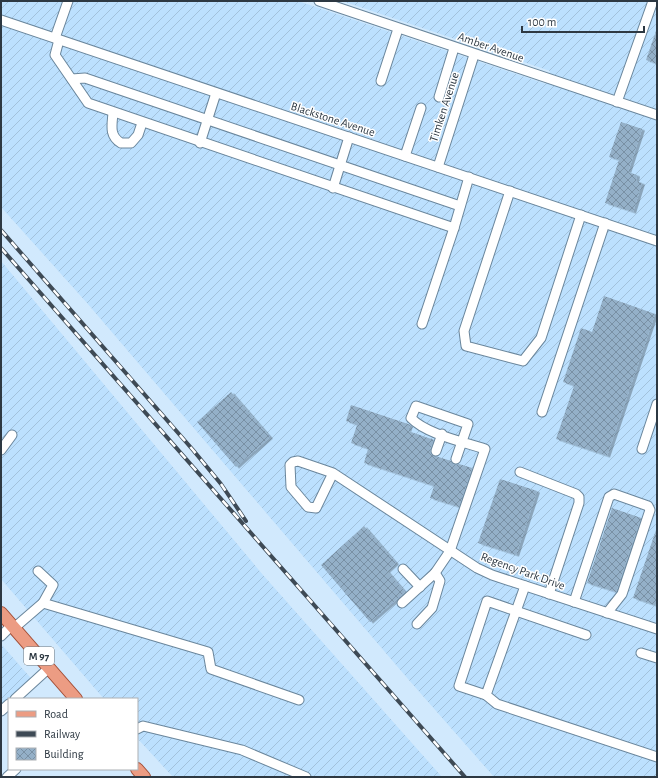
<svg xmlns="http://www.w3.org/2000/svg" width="658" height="778" font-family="'Alegreya Sans',sans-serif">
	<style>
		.industrial { fill: url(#industrial-furrows) }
		.building { fill: url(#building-cross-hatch); filter: url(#shadow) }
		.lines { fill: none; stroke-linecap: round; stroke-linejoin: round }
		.minor-casing { stroke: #6a869c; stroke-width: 11 }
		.major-casing { stroke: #a14e37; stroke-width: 14 }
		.minor { stroke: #fff; stroke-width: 9 }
		.major { stroke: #ec9c83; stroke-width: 12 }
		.rail-casing { stroke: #3e4a55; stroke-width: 4 }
		.rail { stroke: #fff; stroke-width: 2.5; stroke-dasharray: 8; stroke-linecap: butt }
		.labels { text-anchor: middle; stroke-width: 3; stroke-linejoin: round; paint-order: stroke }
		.shield { fill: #fff; stroke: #6c747b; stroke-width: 1 }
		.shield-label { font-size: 11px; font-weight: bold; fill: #2d3842 }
		.street-label { font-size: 12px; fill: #2d3842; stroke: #fff }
	</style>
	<defs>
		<pattern id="industrial-furrows" width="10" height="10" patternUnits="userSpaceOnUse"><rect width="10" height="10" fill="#bce0fe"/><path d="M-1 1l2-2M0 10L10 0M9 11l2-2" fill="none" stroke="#a2c1db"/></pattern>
		<pattern id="building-cross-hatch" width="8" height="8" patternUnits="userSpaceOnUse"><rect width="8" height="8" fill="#94b0c8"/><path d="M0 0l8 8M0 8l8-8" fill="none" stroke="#7990a4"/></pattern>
		<filter id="shadow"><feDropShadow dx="3" dy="1.5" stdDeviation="0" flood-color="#0004"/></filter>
	</defs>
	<rect width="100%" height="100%" fill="#d1e9fd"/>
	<g class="industrial">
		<polygon points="1,1 298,1 546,84 550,71 342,1 657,1 657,777 494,777 408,679 87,303 1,207"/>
		<polygon points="1,261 263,575 442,777 173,777 137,738 137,699 104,699 1,579"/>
		<polygon points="1,644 36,684 19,699 9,699 9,708 1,715"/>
	</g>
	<g class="building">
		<polygon points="656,31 657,31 657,64 646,60"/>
		<polygon points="621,122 642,129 628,172 637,175 636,181 642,183 633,212 605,203 619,160 609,157"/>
		<polygon points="604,296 655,314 607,456 556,439 574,386 563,382 581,328 592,332"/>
		<polygon points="231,392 270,437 236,467 197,422"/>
		<polygon points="351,405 408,424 410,425 408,431 434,440 430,449 432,455 451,461 454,465 459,464 472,468 459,507 430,498 434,486 364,463 368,449 351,443 357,425 346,421"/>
		<polygon points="500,479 537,491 516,555 478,543"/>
		<polygon points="612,508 641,518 616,592 587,583"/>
		<polygon points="364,526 396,563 387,571 405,592 370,622 321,565"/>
		<polygon points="656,530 657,530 657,606 633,598"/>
	</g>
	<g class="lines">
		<g class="minor-casing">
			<g id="minor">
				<polyline points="319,1 657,115"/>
				<polyline points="1,20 657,241"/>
				<polyline points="55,38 68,1"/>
				<polyline points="59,40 55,55 88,103 454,228 469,177"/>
				<polyline points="72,79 85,78 460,206"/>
				<polyline points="381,81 398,29"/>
				<polyline points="439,97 454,48"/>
				<polyline points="617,102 653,1"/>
				<path d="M113 113C112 125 109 136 121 143H131L138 135 142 123"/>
				<polyline points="200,143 216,93"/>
				<polyline points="405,156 421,108"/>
				<polyline points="438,167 474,55"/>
				<polyline points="333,188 349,137"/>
				<polyline points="510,191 464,331 466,346 523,361 541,338 581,215"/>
				<polyline points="422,324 454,228"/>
				<polyline points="542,412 605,223"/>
				<polyline points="642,449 657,404"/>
				<polyline points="1,450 12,435"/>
				<polyline points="436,451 442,434"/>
				<polyline points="520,472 576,494 579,497 579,503 549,594"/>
				<polyline points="333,473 316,508 308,507 291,487 290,465 293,462 298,461 333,473 477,568 492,575 657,629"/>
				<polyline points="403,569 420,587"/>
				<polyline points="38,571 53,585 43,603"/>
				<polyline points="525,586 486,695 497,704 657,757"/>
				<polyline points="574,602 609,497 614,494 648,506 650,510 622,594 607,613"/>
				<path d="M402 603 435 573 450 551 485 449C464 442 426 434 411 418L416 406 468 424 456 459"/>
				<polyline points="417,624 432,608 440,581 435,573"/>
				<polyline points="14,628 43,603 208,652 211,669 299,700"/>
				<polyline points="1,636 12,625"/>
				<polyline points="641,653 657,658"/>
				<polyline points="486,695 459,686 487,601 586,635"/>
				<polyline points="15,699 49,668"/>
				<polyline points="1,711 9,704"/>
				<polyline points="137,729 143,726 242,750 306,777"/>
				<polyline points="7,777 16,769"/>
			</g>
		</g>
		<g class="major-casing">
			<g id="major">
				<polyline points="1,613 76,699"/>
				<polyline points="137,769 144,777"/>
			</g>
		</g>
		<use href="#minor" class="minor"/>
		<use href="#major" class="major"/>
		<g class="rail-casing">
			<g id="rail">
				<polyline points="1,230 193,450 221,484 246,521"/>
				<polyline points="1,248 465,777"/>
			</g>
		</g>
		<use href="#rail" class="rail"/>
	</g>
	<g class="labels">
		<rect class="shield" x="24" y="647" width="30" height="18" rx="3"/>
		<g class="shield-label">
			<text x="39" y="660">M 97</text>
		</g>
		<g class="street-label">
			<text transform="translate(491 47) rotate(19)" y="4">Amber Avenue</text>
			<text transform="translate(444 107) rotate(-72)" y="4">Timken Avenue</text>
			<text transform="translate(333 119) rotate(18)" y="4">Blackstone Avenue</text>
			<text transform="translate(523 571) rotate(20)" y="4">Regency Park Drive</text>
		</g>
	</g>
	<rect width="658" height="778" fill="none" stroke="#2d3842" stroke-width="4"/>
	<rect x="8" y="698" width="130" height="72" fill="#ffffff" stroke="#abafb3"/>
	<rect x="16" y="711" width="20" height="6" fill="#ec9c83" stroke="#abafb3"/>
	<text x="44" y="718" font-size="12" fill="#2d3842">Road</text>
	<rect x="16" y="731" width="20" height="6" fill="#3e4a55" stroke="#abafb3"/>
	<text x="44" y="738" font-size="12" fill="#2d3842">Railway</text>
	<rect x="16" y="748" width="20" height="12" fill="url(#building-cross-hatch)" stroke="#abafb3"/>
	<text x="44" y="758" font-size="12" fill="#2d3842">Building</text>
	<path d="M522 26v6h122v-6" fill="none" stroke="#2d3842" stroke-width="2"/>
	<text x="528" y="26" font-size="12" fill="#2d3842" stroke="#ffffff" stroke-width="3" paint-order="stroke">100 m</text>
</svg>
